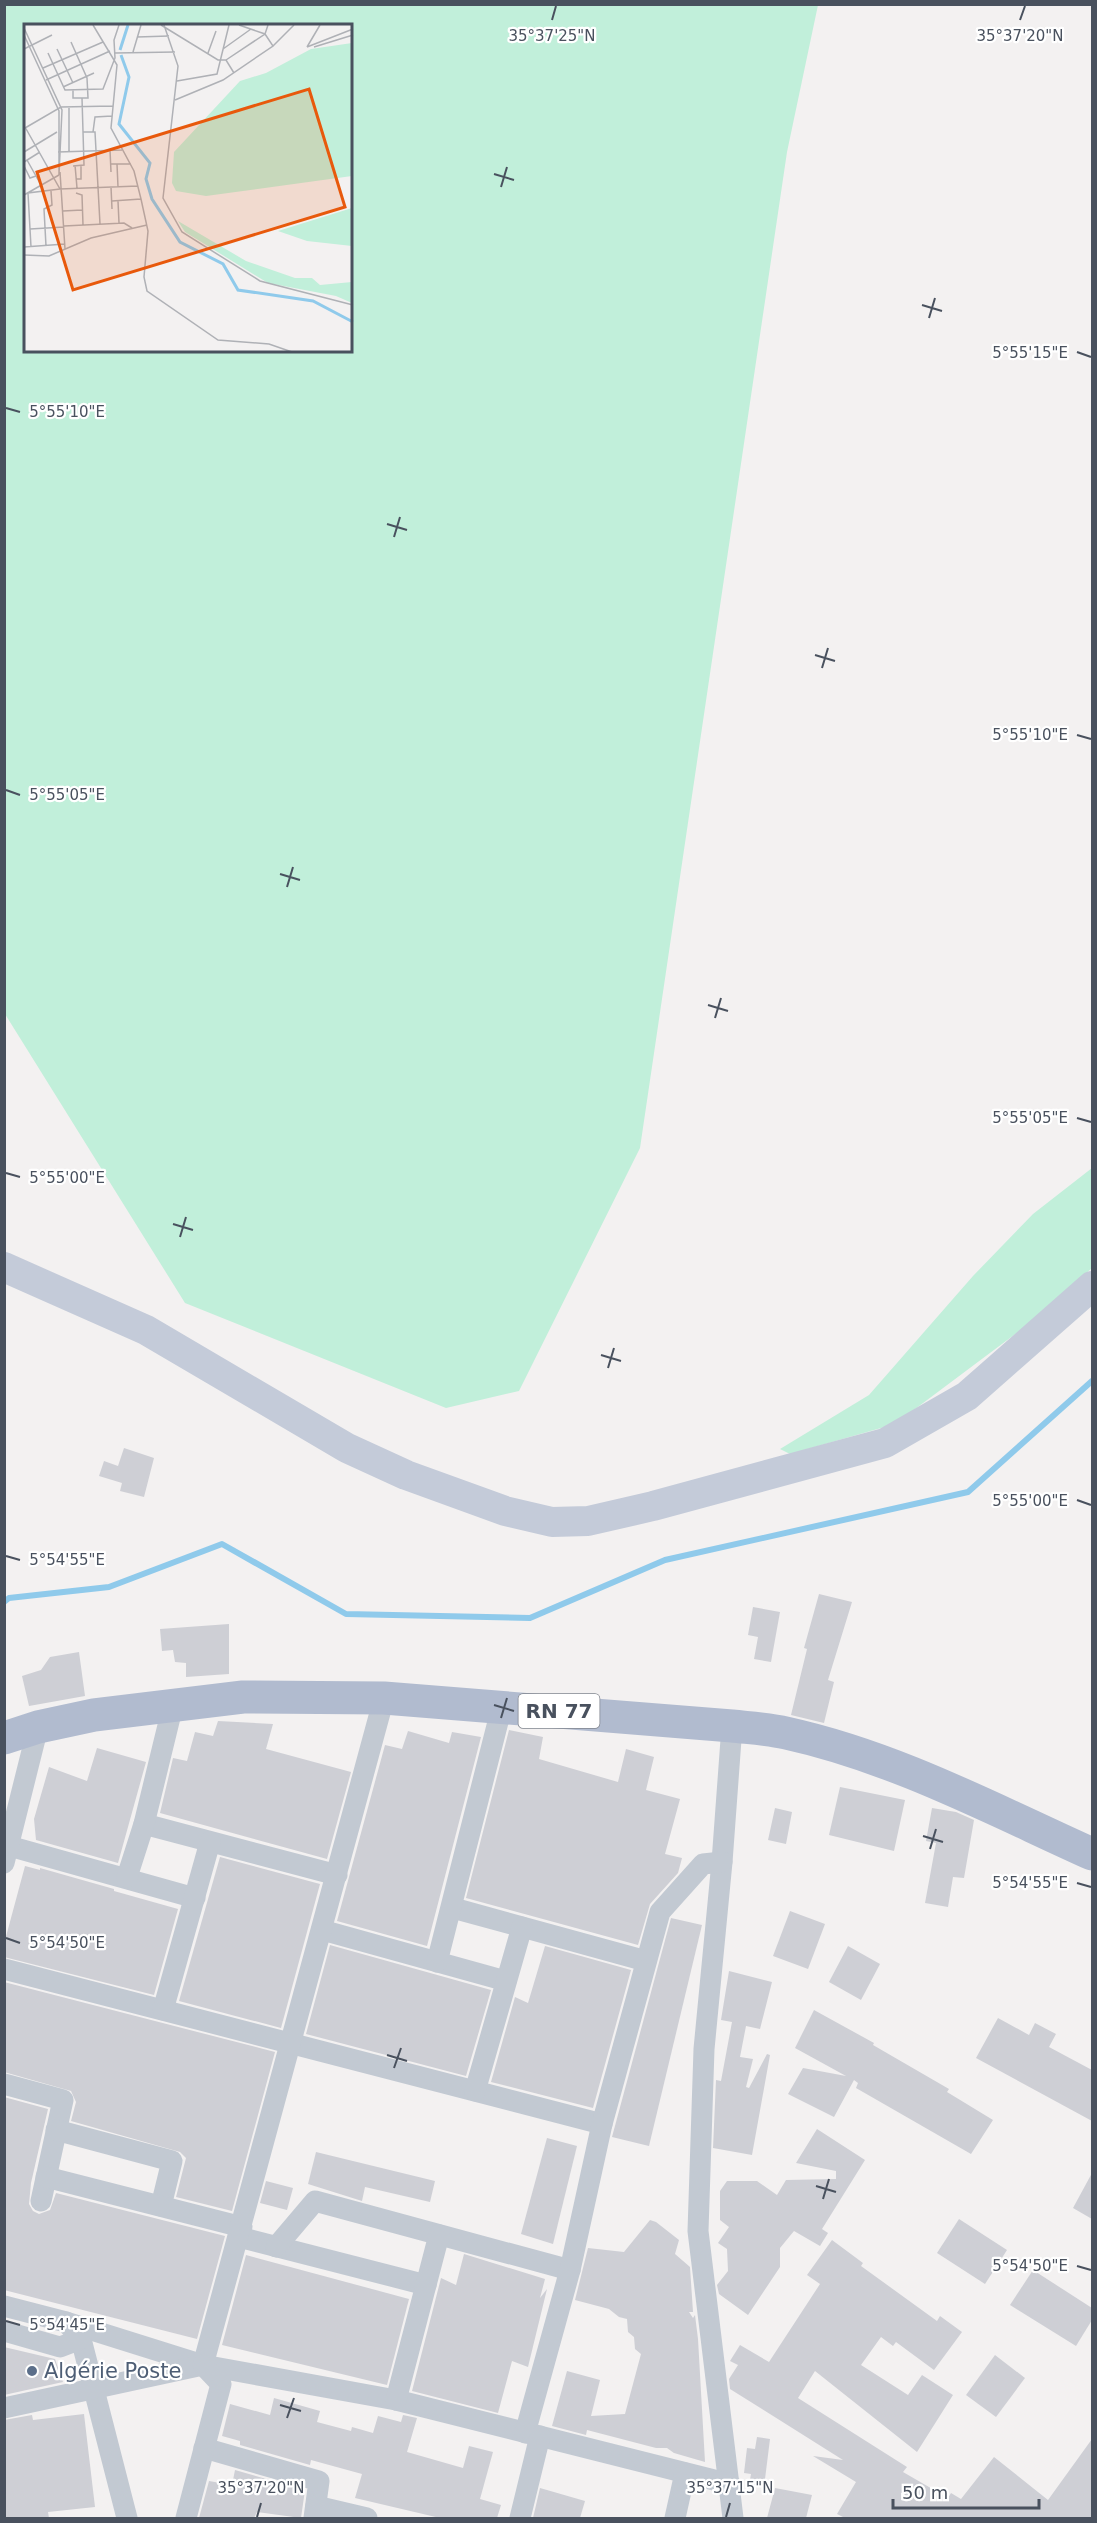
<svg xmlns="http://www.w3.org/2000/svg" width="1097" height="2523" font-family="'DejaVu Sans',sans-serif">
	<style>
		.green { fill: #c1efda; fill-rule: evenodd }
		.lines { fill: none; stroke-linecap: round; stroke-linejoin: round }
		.stream { stroke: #8fcaeb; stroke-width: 6 }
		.building { fill: #cecfd5 }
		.street { stroke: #c2c9d2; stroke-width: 21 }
		.secondary { stroke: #c4cbd9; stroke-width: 30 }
		.primary { stroke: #b1bbcf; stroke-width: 33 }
		.ticks { fill: none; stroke: #49515e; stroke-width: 2 }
		.service-dot { fill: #5c6f8a; stroke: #fff; stroke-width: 2 }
		.labels { text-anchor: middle; stroke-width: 4.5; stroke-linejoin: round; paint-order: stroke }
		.shield { fill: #fff; stroke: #80858e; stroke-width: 1.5 }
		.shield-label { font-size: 20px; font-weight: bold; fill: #49515e }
		.service-label { font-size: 21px; fill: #4e5e75; stroke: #fff; text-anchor: start }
		.inset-river { fill: none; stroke: #8fcaeb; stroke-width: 3 }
		.inset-road { fill: none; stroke: #afb1b6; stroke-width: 1.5 }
		.view { fill: #e8590c; fill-opacity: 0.15; stroke: #e8590c; stroke-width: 3 }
		.inset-edge { fill: none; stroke: #49515e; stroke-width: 3 }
		.ticks-label { font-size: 15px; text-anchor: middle; fill: #49515e; stroke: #fff; stroke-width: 4.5; stroke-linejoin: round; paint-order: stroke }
	</style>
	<rect width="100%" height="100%" fill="#f3f1f1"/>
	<g class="green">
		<path d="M4 5H818L787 152 640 1148 519 1391 446 1408 185 1303 5 1014ZM26 26H351V351H26Z"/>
		<polygon points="1092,1168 1092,1268 1034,1320 895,1424 790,1454 780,1449 869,1395 973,1276 1033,1214"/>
	</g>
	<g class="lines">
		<polyline class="stream" points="4,1602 9,1598 109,1587 222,1544 346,1614 530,1618 665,1560 968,1492 1092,1381"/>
	</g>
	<g class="building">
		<polygon points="124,1448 154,1458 144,1497 120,1491 122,1483 99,1476 104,1461 118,1466"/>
		<polygon points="819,1594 852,1602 828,1680 834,1682 824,1723 791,1715 807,1649 804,1648"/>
		<polygon points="753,1607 780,1612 771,1662 754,1659 758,1637 748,1635"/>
		<polygon points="229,1624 229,1674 186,1677 186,1663 175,1662 173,1650 162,1651 160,1629"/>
		<polygon points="79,1652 85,1696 29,1706 22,1676 41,1670 50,1657"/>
		<polygon points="218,1721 273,1724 266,1749 351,1772 327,1859 160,1813 173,1758 187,1761 195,1732 213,1736"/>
		<polygon points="509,1730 543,1737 539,1759 618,1782 626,1749 654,1757 646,1790 680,1799 665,1854 682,1858 678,1873 650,1904 638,1945 466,1898"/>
		<polygon points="408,1731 449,1743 452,1732 481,1737 427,1946 337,1921 385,1745 402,1749"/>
		<polygon points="97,1748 146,1762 118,1863 36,1840 34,1819 49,1767 87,1781"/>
		<polygon points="840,1787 905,1800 894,1851 829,1835"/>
		<polygon points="775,1808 792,1812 786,1844 768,1840"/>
		<polygon points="932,1808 956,1812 974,1820 964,1878 953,1877 948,1907 925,1903 936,1843 926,1841"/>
		<polygon points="220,1857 320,1884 281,2028 179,2001"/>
		<polygon points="25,1866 40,1870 40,1868 114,1889 114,1891 178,1909 154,1995 4,1957 4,1944"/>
		<polygon points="790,1911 825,1924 808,1969 773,1956"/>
		<polygon points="671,1918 702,1925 649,2146 612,2137"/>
		<polygon points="330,1945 491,1990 466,2076 306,2034"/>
		<polygon points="545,1946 631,1970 593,2108 491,2082 515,1997 528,2003"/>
		<polygon points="848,1946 880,1964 861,2000 829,1982"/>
		<polygon points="729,1971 772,1982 760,2029 746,2026 740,2057 753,2059 746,2087 749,2088 767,2054 770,2055 752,2155 713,2148 716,2080 721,2081 732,2022 721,2020"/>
		<polygon points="4,1982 275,2052 232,2211 176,2197 186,2158 180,2152 71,2121 76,2102 71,2091 4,2072"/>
		<polygon points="814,2010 874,2043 873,2045 949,2089 947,2092 993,2120 971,2154 856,2088 858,2083 854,2080 834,2117 788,2094 803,2068 846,2076 795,2048"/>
		<polygon points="998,2018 1029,2035 1035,2023 1056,2034 1049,2047 1092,2070 1092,2121 976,2058"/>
		<polygon points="4,2097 48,2109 31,2183 29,2204 33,2211 39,2214 50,2210 56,2193 225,2236 197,2339 4,2290"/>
		<polygon points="817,2129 865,2160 822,2229 828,2233 820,2246 794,2231 780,2248 780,2267 748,2315 719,2294 717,2285 728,2271 727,2249 718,2243 729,2227 720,2220 720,2191 727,2181 757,2181 777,2195 786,2180 836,2179 836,2171 796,2163"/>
		<polygon points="547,2138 577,2146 553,2244 521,2234"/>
		<polygon points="316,2152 435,2181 430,2202 365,2187 362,2201 308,2184"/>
		<polygon points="1092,2173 1092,2219 1073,2208"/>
		<polygon points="266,2181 293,2188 287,2210 260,2203"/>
		<polygon points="959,2219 1007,2250 985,2284 937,2253"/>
		<polygon points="650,2220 656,2222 679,2240 675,2254 690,2267 693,2312 689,2312 693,2318 695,2315 698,2339 705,2462 674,2453 667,2448 656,2448 587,2430 586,2435 552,2426 567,2371 600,2380 591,2416 625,2414 641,2354 635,2349 634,2337 628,2332 627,2319 619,2317 609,2309 575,2300 588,2248 624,2252"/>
		<polygon points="832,2240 863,2263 861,2266 937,2321 940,2316 962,2332 934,2370 896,2342 893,2346 881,2337 861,2365 908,2395 922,2375 953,2395 917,2452 815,2371 798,2398 907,2467 903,2472 948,2498 951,2493 961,2499 994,2457 1048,2500 1092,2439 1092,2518 845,2518 837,2514 856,2482 813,2456 843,2460 730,2389 729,2379 738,2365 730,2361 740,2345 769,2362 820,2284 807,2275"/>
		<polygon points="464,2254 545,2279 540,2298 547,2289 528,2367 512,2361 498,2413 412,2391 441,2278 456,2285"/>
		<polygon points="246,2255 409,2299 387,2385 222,2345"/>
		<polygon points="1033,2270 1092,2308 1092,2320 1076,2346 1010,2305"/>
		<polygon points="4,2347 55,2359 63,2382 4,2395"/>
		<polygon points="995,2355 1025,2378 996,2417 966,2395"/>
		<polygon points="274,2398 320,2411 317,2422 351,2431 352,2427 373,2433 378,2416 401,2422 403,2415 417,2418 407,2452 463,2468 469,2446 493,2452 480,2499 501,2505 497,2518 440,2518 355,2498 362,2474 311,2460 310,2465 240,2445 240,2441 222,2436 230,2404 270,2415"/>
		<polygon points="84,2414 95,2507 48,2512 49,2518 4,2518 4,2420 32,2415 33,2420"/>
		<polygon points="757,2437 770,2439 764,2487 749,2485 751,2474 744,2473 747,2448 755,2449"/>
		<polygon points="235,2470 305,2490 301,2518 257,2512 254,2518 199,2518 209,2481 232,2485"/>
		<polygon points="540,2488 585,2501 580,2518 533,2518"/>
		<polygon points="775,2488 812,2495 806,2518 767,2518"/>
	</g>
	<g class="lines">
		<g class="street">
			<polyline points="732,1726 722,1862 704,2049 698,2231 733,2518"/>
			<polyline points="144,1824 337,1875"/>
			<polyline points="9,1846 195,1898"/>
			<polyline points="4,1863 38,1727"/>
			<polyline points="127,1877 144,1824 173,1705"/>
			<polyline points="453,1908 646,1961"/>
			<polyline points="322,1930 506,1981"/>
			<polyline points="437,1962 502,1706"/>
			<polyline points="4,1969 602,2124"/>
			<polyline points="163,2010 210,1842"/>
			<polyline points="4,2084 63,2100 41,2201"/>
			<polyline points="475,2091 522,1927"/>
			<polyline points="56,2130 172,2161 161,2206"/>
			<polyline points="46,2177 242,2227"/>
			<polyline points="239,2237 426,2285"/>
			<polyline points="276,2247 315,2201 570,2270"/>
			<polyline points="4,2306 66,2322 81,2339 127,2518"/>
			<polyline points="66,2322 203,2365 396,2400 730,2484"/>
			<polyline points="4,2331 60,2347 81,2339"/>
			<polyline points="396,2400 439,2235"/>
			<polyline points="4,2408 203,2365 384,1698"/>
			<polyline points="525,2433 570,2270 602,2124 660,1912 703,1864 722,1862"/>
			<polyline points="204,2448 319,2481 314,2518"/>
			<polyline points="316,2506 367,2518"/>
			<polyline points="186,2518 221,2384 203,2365"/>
			<polyline points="520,2518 540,2436"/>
			<polyline points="675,2518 685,2473"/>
		</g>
		<polyline class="secondary" points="4,1267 146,1330 347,1448 406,1475 505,1511 552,1522 588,1521 653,1506 885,1443 967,1396 1092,1286"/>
		<path class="primary" d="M4 1738 38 1727 94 1715 243 1697 384 1698 732 1726C750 1728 769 1729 786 1733 895 1757 992 1809 1092 1854"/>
	</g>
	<path class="ticks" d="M552 20 556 6M1020 20 1025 6M494 174 514 180M501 187 507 167M922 305 942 311M929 318 935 298M1077 352 1091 357M6 408 20 412M387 524 407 530M394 537 400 517M815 655 835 661M822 668 828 648M1077 735 1091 739M6 790 20 795M280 874 300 880M287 887 293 867M708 1005 728 1011M715 1018 721 998M1077 1118 1091 1122M6 1173 20 1177M173 1224 193 1230M180 1237 186 1217M601 1355 621 1361M608 1368 614 1348M1077 1500 1091 1505M6 1556 20 1560M494 1705 514 1711M501 1718 507 1698M923 1836 943 1842M930 1849 936 1829M1077 1883 1091 1887M6 1938 20 1943M387 2055 407 2061M394 2068 401 2048M816 2186 836 2192M823 2199 829 2179M1077 2266 1091 2270M6 2321 20 2325M280 2405 301 2411M287 2418 294 2398M257 2517 261 2503M726 2517 730 2503"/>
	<circle class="service-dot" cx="32" cy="2371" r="6"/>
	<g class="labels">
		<rect class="shield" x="518.5" y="1694" width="81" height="34" rx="4.5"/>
		<g class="shield-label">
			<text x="559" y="1718">RN 77</text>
		</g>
		<g class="service-label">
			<text x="44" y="2378">Algérie Poste</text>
		</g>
	</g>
	<g transform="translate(24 24)">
		<rect width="328" height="328" fill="#f3f1f1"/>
		<path d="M328 19V152L182 172 152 167 148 159 150 128 216 57 242 49 287 25ZM328 184V222L283 217 254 207ZM154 197 222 237 271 254H288L296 261 328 258V279L312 272 244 259 161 208Z" fill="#c1efda"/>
		<path class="inset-river" d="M96 26 104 1M97 31 105 53 95 100 126 139 122 155 128 175 156 218 199 240 214 266 289 277 329 298"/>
		<path class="inset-road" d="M69 1 93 41 87 104 110 147 117 175 124 207 120 253 123 267 194 316 245 320 268 328M137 1 194 36H202L210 49M140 1 154 42 139 174 158 208 236 257 329 281M0 4 38 86 35 151M0 11 35 87V151M113 13 145 12M47 18 63 54 64 74H49V66M249 22 270 1M283 23 329 5M283 23 296 1M290 23 329 11M0 25 28 11M33 25 49 59M199 25 227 5M109 28 117 1M24 29 41 66 79 65 91 34 90 16 95 1M91 29 151 28M184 29 192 7M202 36 241 10 244 1M19 44 79 18M22 56 86 27M153 57 193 50 205 1M39 63 70 49M151 76 199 56 249 22 241 10 215 1M45 84V128M1 103 36 165 114 162M1 104 37 83 89 82M59 108H71L76 200M69 108 71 93 88 92M86 126 87 148M0 128 33 108M34 128 98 126M3 136 17 161M0 138 16 128M86 140H107M93 140 94 163M51 141 53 164M0 142 6 154 12 152M49 142 60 141 58 74M36 148 41 225M52 155H57V141M87 163 88 185M52 169 58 171 59 201M0 171 35 151M88 177 117 175M94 177 95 199M39 187 58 186M40 202 100 199 108 204M6 205 40 203M22 222 20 185 28 181 27 167M0 223 41 220M7 223 4 169 36 165M0 231 25 232 67 214 123 201"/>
		<path class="view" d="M285 65 321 183 49 266 13 148Z"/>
		<rect width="328" height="328" class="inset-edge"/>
	</g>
	<g class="ticks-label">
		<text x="552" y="41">35°37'25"N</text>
		<text x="1020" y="41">35°37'20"N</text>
		<text x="1030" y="358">5°55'15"E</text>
		<text x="67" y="417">5°55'10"E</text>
		<text x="1030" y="740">5°55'10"E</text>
		<text x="67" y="800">5°55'05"E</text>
		<text x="1030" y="1123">5°55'05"E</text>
		<text x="67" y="1183">5°55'00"E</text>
		<text x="1030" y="1506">5°55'00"E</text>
		<text x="67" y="1565">5°54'55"E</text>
		<text x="1030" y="1888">5°54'55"E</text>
		<text x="67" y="1948">5°54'50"E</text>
		<text x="1030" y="2271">5°54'50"E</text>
		<text x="67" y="2330">5°54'45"E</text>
		<text x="261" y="2493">35°37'20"N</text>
		<text x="730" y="2493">35°37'15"N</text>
	</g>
	<rect width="1097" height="2523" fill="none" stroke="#49515e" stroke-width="12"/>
	<path d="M893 2499v9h146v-9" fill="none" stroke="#49515e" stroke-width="3"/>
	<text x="902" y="2499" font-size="18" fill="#49515e" stroke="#ffffff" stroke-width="4.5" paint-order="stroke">50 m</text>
</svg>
